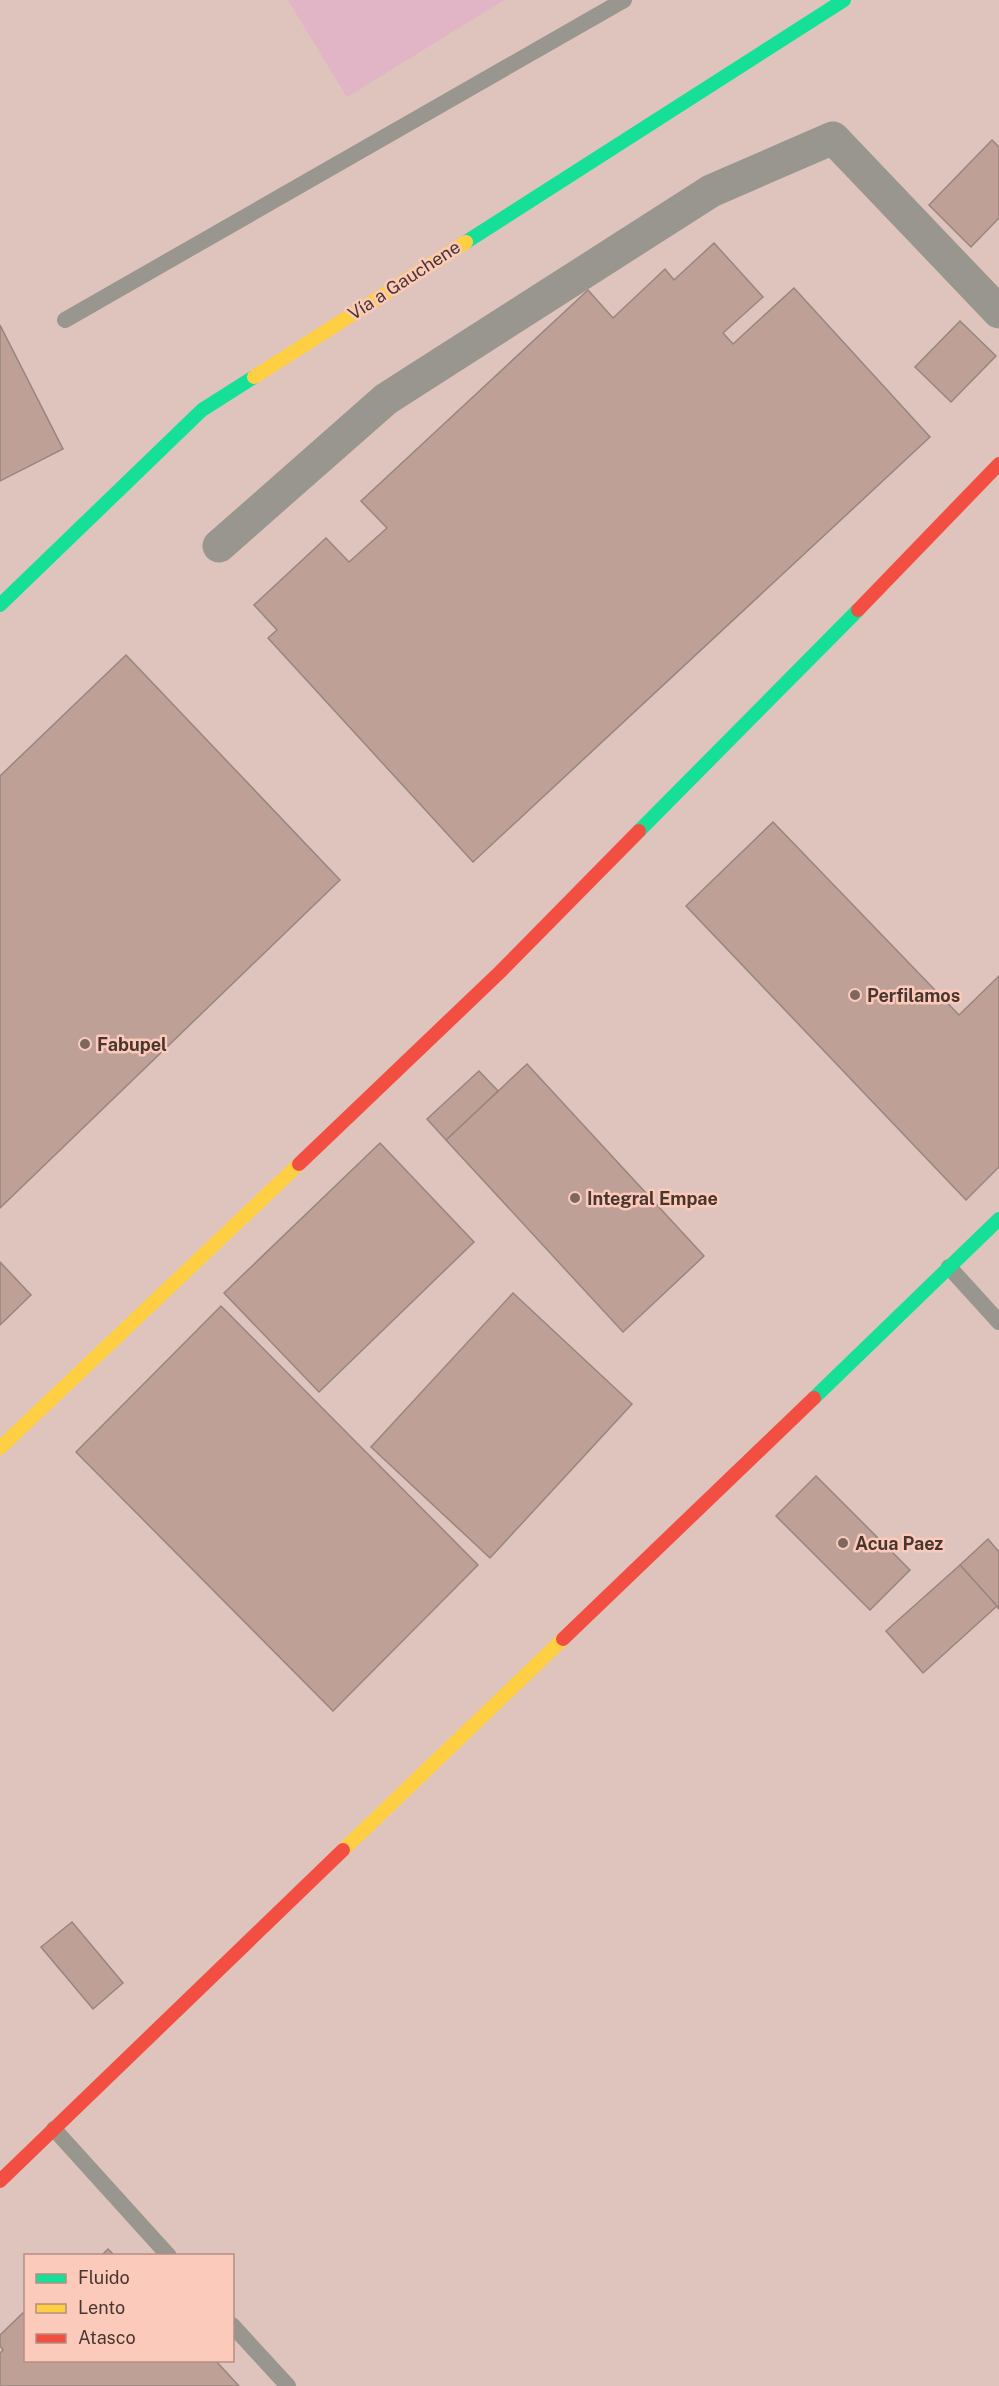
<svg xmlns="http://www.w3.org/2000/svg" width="999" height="2386" font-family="'Public Sans',sans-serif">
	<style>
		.green { fill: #e1b4c6 }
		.building { fill: #bfa097; stroke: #98857f; stroke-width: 1.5 }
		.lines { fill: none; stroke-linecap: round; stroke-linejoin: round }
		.lane { stroke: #98968e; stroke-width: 16 }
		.street { stroke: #98968e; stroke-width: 33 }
		.fast { stroke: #16e098; stroke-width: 14 }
		.slow { stroke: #ffcf43; stroke-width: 14 }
		.jam { stroke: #f24e42; stroke-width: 14 }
		.poi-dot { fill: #7d6860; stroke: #fbcaba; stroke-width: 2 }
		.labels { text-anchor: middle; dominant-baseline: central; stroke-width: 5; stroke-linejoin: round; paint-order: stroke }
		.street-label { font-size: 18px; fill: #49362f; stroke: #fbcaba }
		.poi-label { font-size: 18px; font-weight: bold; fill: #49362f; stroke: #fbcaba; text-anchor: start }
	</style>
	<rect width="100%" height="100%" fill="#dec4bc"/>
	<polygon class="green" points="288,0 504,0 347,97"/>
	<g class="building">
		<polygon points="992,140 999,147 999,218 971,247 929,205"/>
		<polygon points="714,243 763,297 723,333 733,344 794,288 930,437 473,862 268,638 277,630 254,605 326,538 349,562 387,528 361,501 588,290 613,318 665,269 674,280"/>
		<polygon points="960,321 996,356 951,402 915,367"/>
		<polygon points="0,325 63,449 0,481"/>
		<polygon points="126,655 340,880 0,1208 0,776"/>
		<polygon points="773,822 959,1015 999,976 999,1167 966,1200 686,906"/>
		<polygon points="527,1064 704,1256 623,1332 446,1140"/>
		<polygon points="479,1071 498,1091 446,1140 427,1119"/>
		<polygon points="380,1143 474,1242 319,1392 224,1293"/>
		<polygon points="0,1262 31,1295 0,1325"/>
		<polygon points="513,1293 632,1404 490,1558 371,1447"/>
		<polygon points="221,1306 478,1565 333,1711 76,1452"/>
		<polygon points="816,1476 910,1570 870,1610 776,1516"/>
		<polygon points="988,1539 999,1552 999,1609 960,1565"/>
		<polygon points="960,1565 997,1606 923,1673 886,1631"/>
		<polygon points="72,1922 123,1983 93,2009 41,1947"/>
		<polygon points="108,2249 115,2256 101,2256"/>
		<polygon points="26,2310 26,2360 215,2360 239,2386 0,2386 0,2353 3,2350 0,2346 0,2335"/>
	</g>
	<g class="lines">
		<g class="lane">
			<polyline points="65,320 624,0"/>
			<polyline points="949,1267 999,1322"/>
			<polyline points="54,2129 169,2256"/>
			<polyline points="232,2325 288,2386"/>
		</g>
		<polyline class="street" points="219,546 386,399 711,191 833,138 999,312"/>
		<g class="fast">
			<polyline points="466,242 844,0"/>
			<polyline points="0,605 202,410 254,377"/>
			<polyline points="639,831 858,610"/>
			<polyline points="814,1398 999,1219"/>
		</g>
		<g class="slow">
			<polyline points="254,377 466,242"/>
			<polyline points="0,1448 299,1164"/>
			<polyline points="343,1850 563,1639"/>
		</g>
		<g class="jam">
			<polyline points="858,610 999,464"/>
			<polyline points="299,1164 500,972 639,831"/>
			<polyline points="563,1639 814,1398"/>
			<polyline points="0,2181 343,1850"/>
		</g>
	</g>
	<g class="poi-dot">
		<circle cx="855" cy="995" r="6"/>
		<circle cx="85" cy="1044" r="6"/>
		<circle cx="575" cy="1198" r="6"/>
		<circle cx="843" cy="1543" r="6"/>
	</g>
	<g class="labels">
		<g class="street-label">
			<text transform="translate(404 280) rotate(-33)">Vía a Gauchene</text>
		</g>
		<g class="poi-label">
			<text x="867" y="995">Perfilamos</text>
			<text x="97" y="1044">Fabupel</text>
			<text x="587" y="1198">Integral Empae</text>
			<text x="855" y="1543">Acua Paez</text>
		</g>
	</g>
	<rect x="24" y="2254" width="210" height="108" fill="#fbcaba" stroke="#b48f82" stroke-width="1.5"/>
	<rect x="36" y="2274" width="30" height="9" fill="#16e098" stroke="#b48f82" stroke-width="1.5"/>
	<text x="78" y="2284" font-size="18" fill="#49362f">Fluido</text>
	<rect x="36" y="2304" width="30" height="9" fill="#ffcf43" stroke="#b48f82" stroke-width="1.5"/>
	<text x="78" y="2314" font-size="18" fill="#49362f">Lento</text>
	<rect x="36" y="2334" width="30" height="9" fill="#f24e42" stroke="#b48f82" stroke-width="1.5"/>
	<text x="78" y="2344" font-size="18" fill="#49362f">Atasco</text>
</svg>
